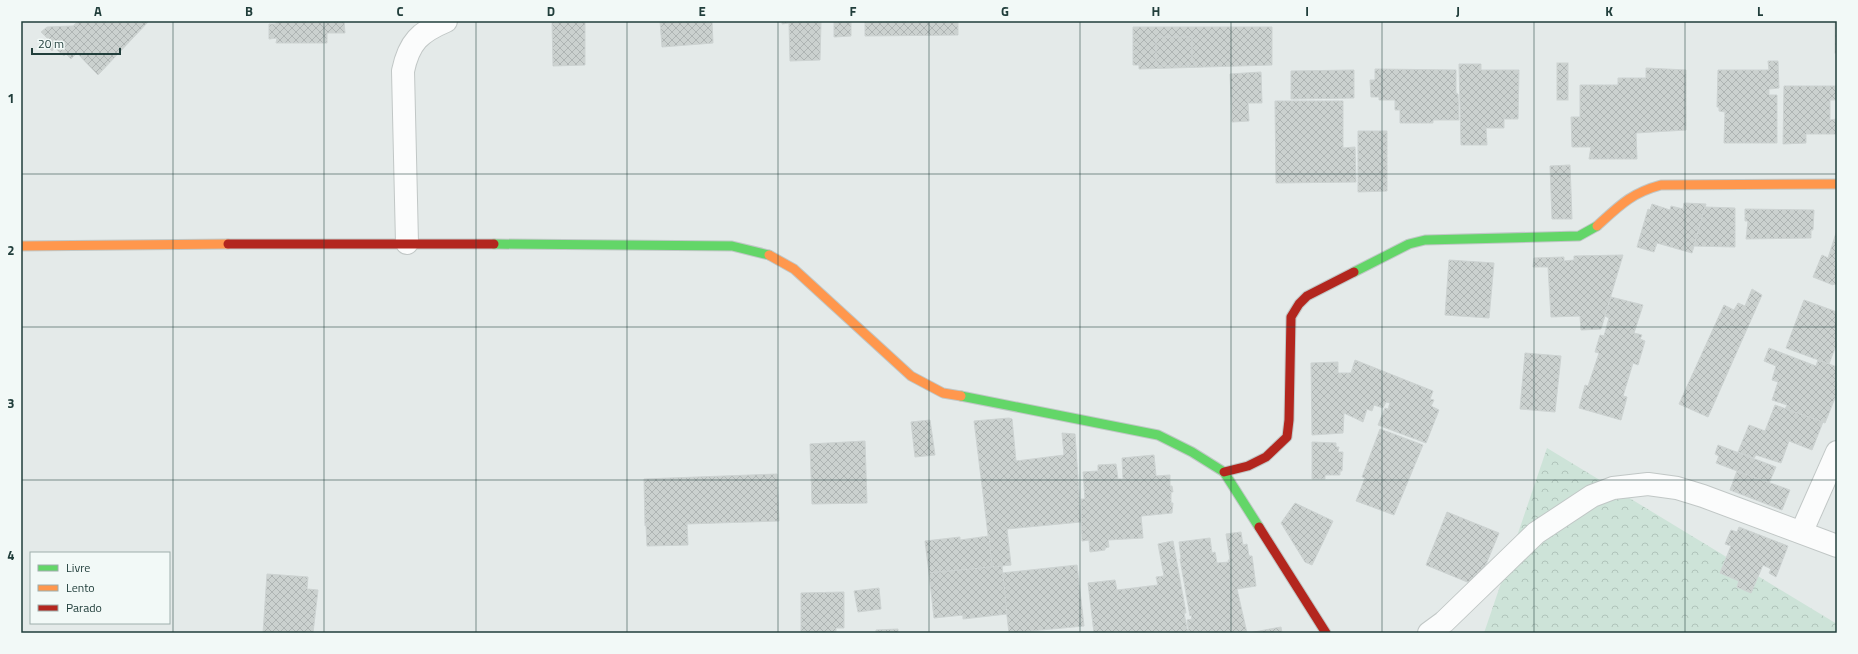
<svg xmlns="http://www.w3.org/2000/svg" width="1858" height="654" font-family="'Titillium Web',sans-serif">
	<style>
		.forest { fill: url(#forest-crowns) }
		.building { fill: url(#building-cross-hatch); stroke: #cdd3d2 }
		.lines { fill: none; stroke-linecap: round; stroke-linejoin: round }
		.street-casing { stroke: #c1c7c6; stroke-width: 24 }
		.fast-casing { stroke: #c0c7c6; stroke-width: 11 }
		.slow-casing { stroke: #c0c7c6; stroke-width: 11 }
		.jam-casing { stroke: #c0c7c6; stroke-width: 11 }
		.street { stroke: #fbfcfc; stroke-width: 22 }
		.fast { stroke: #63d668; stroke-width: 9 }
		.slow { stroke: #ff974d; stroke-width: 9 }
		.jam { stroke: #b3261e; stroke-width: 9 }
		.grid { fill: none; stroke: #213e3b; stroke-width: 1; stroke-opacity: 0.55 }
		.neatline { fill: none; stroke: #213e3b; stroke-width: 1.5 }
		.grid-label { font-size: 13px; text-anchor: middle; font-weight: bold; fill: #213e3b }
	</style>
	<defs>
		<pattern id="forest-crowns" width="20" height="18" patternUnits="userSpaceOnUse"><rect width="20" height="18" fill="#cde3d8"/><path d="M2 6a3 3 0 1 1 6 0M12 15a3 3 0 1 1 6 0" fill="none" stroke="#b0c4ba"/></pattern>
		<pattern id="building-cross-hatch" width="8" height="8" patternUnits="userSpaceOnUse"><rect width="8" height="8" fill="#cbd1cf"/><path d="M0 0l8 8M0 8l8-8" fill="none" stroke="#aeb4b3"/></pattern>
	</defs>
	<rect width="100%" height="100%" fill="#e4eae9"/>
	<polygon class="forest" points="1547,448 1837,624 1837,633 1484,633"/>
	<g class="building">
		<polygon points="78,21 149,21 98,75 77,53 71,59 66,54 64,56 55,48 52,51 46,45 50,41 41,32 47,27 73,26"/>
		<polygon points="276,21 344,21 345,33 327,33 327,43 276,43 277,38 269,39 269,24 276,24"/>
		<polygon points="552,21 585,21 585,65 553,66"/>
		<polygon points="660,21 712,21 713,43 662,47"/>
		<polygon points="782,21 821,21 820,60 790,61 789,23 782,24"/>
		<polygon points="834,21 851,21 851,36 834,37"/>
		<polygon points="865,21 958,21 958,35 865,36"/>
		<rect x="1835" y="21" width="2" height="32"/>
		<polygon points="1133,27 1272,27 1272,65 1139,69 1139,65 1133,65"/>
		<polygon points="1156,37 1192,37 1192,62 1195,62 1195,66 1156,66"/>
		<polygon points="1768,61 1778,61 1779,88 1769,89 1769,95 1777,95 1777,143 1724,143 1725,112 1719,111 1719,107 1717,107 1718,70 1769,70"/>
		<rect x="1557" y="63" width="11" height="37"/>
		<polygon points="1459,64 1481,64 1481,70 1519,70 1518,119 1504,119 1504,128 1486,128 1487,145 1461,145"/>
		<polygon points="1646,68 1686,70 1686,130 1636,133 1637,159 1589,159 1591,147 1572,147 1571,117 1580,117 1580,85 1618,85 1618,78 1646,78"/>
		<polygon points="1375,69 1456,70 1456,93 1458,94 1459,120 1433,120 1433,123 1400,123 1400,110 1395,110 1395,100 1379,100 1379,97 1371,97 1370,80 1375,80"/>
		<polygon points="1354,70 1354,98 1291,99 1291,71"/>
		<polygon points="1261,72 1262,103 1248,103 1249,121 1232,122 1230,74"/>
		<polygon points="1784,86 1837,86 1837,100 1830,100 1830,120 1837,119 1837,134 1806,134 1806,143 1783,144"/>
		<polygon points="1275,101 1343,101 1343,148 1355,147 1356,182 1276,183"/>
		<polygon points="1358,131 1387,131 1387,191 1358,192"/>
		<polygon points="1570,165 1572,219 1552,219 1550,166"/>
		<polygon points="1684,203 1706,204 1692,253 1657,243 1654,252 1637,247 1648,209 1650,210 1652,204 1670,210 1671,206 1683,209"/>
		<polygon points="1705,207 1735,208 1735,247 1694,246"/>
		<polygon points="1745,209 1814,210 1813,230 1811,230 1811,238 1746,239 1748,221 1745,221"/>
		<polygon points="1837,230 1837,285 1834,284 1833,285 1813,277 1822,255 1828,258"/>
		<polygon points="1623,255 1601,329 1581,330 1580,316 1551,317 1548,267 1533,267 1534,258 1564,257 1564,261 1574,260 1574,256"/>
		<polygon points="1449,260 1494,263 1489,318 1445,315"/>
		<polygon points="1752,289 1762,295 1708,417 1679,404 1724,305 1734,310 1738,303 1745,306"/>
		<polygon points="1611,297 1643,305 1634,333 1642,335 1640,339 1645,341 1638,365 1633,363 1623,396 1627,397 1621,420 1579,408 1585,385 1588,386 1599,353 1595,352 1600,335 1604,336 1609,318 1605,316"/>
		<polygon points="1804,300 1837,312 1837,347 1836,349 1835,348 1829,364 1786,348"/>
		<polygon points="1769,348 1816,366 1818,360 1837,367 1837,393 1825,423 1785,409 1787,405 1772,400 1778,382 1772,380 1776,366 1764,361"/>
		<polygon points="1525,353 1561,356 1555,412 1520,409"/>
		<polygon points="1355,360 1433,391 1430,399 1434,400 1431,406 1439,410 1426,443 1378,425 1385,408 1388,409 1390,403 1386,402 1383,408 1374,405 1372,411 1367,409 1363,422 1344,413 1343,433 1312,435 1311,363 1338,362 1338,373 1351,373"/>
		<polygon points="1775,405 1823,422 1812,450 1789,441 1781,463 1756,455 1754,458 1738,452 1749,425 1765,431"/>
		<polygon points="1009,418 1012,419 1016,461 1064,455 1062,433 1075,434 1081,522 1007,529 1011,565 992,567 974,421"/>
		<polygon points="930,420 935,455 915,457 911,422"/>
		<polygon points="1380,429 1423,445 1394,515 1356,501 1365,478 1362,477"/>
		<polygon points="865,441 867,503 812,504 810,444"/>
		<polygon points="1312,442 1336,443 1336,447 1339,447 1338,452 1343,452 1342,471 1340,471 1340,475 1325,475 1325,479 1312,479"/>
		<polygon points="1718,445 1776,467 1769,483 1716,463 1719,456 1715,454"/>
		<polygon points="1154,455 1156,476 1170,475 1170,486 1172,486 1173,492 1171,492 1171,503 1173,503 1172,513 1141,516 1143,538 1108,540 1109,547 1105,548 1105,550 1090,552 1089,540 1082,541 1081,499 1085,499 1083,472 1098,471 1098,465 1116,464 1118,479 1123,479 1122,458"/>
		<polygon points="1737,471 1790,490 1782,510 1730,490"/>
		<polygon points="777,474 779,521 687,524 688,545 647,546 646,525 645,526 644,479"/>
		<polygon points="1295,503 1333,521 1312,565 1305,562 1281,523"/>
		<polygon points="1447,512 1499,533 1477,586 1426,565"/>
		<polygon points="1739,527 1788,546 1776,577 1769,573 1771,569 1763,565 1751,593 1737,587 1739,581 1720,573 1731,546 1725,544 1731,530 1737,532"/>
		<polygon points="1241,532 1243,545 1247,544 1249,556 1252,556 1256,586 1237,589 1247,633 1189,633 1187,620 1192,619 1191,615 1190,616 1180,559 1181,559 1179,542 1210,538 1212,553 1215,552 1217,563 1229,562 1228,560 1230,560 1226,534"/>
		<polygon points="989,536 992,567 929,573 925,541 960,537 960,540"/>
		<polygon points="1173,541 1186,613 1184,613 1188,633 1094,633 1088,583 1115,580 1117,590 1158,585 1156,577 1164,576 1158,544"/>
		<polygon points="1077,565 1084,626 1009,633 1002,573"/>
		<polygon points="1002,566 1007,614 963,619 963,615 934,618 929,573"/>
		<polygon points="267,574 308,577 307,589 318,590 313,633 263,633"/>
		<polygon points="879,588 881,609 858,612 854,591"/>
		<polygon points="844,592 844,628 836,628 836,633 801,633 801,593"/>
		<polygon points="1281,627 1282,633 1249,633 1270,629"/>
		<polygon points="898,629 898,633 876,633 876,630"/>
	</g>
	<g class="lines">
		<g class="street-casing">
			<g id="street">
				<path d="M 407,243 L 403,71 C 409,42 420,32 446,21"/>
				<polyline points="1802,531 1837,452"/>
				<polyline points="1429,633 1444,622 1536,533 1592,496 1613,488 1648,484 1677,488 1703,496 1837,546"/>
			</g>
		</g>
		<g class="fast-casing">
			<g id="fast">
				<polyline points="494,244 732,246 769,255"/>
				<polyline points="1354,272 1409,244 1425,240 1579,236 1597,226"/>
				<polyline points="961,396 1158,435 1192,452 1224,472 1259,527"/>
			</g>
		</g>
		<g class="slow-casing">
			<g id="slow">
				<path d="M 1597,226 C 1619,206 1631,193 1661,185 L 1837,184"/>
				<polyline points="21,246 228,244"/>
				<polyline points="769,255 794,269 911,376 943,393 961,396"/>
			</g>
		</g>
		<g class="jam-casing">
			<g id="jam">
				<polyline points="228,244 494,244"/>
				<polyline points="1224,472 1248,466 1266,457 1287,437 1289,420 1291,317 1299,304 1307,296 1354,272"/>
				<polyline points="1259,527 1326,633"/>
			</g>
		</g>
		<use href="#street" class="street"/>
		<use href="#fast" class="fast"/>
		<use href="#slow" class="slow"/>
		<use href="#jam" class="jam"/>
	</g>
	<path class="grid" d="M 173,21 L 173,633M 324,21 L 324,633M 476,21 L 476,633M 627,21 L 627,633M 778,21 L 778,633M 929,21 L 929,633M 1080,21 L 1080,633M 1231,21 L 1231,633M 1382,21 L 1382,633M 1534,21 L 1534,633M 1685,21 L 1685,633M 21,174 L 1837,174M 21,327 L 1837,327M 21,480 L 1837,480"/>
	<rect width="1858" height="654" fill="none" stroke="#f2f9f7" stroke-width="44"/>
	<rect x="30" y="552" width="140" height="72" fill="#f2f9f7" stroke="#9eaeac"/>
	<rect x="38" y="565" width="20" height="6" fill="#63d668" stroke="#9eaeac"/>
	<text x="66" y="572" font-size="12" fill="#213e3b">Livre</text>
	<rect x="38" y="585" width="20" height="6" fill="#ff974d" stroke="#9eaeac"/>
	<text x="66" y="592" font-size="12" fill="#213e3b">Lento</text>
	<rect x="38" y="605" width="20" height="6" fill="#b3261e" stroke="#9eaeac"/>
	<text x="66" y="612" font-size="12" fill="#213e3b">Parado</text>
	<path d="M32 48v6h88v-6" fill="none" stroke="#213e3b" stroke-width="2"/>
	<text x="38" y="48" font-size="12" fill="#213e3b" stroke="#f2f9f7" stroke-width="3" paint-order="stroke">20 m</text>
	<rect x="22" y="22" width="1814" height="610" class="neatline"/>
	<g class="grid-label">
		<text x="98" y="16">A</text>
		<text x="249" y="16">B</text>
		<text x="400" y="16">C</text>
		<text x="551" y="16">D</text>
		<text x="702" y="16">E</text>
		<text x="853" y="16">F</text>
		<text x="1005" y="16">G</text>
		<text x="1156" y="16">H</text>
		<text x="1307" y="16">I</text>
		<text x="1458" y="16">J</text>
		<text x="1609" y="16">K</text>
		<text x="1760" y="16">L</text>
		<text x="11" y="103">1</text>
		<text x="11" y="255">2</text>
		<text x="11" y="408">3</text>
		<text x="11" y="560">4</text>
	</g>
</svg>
